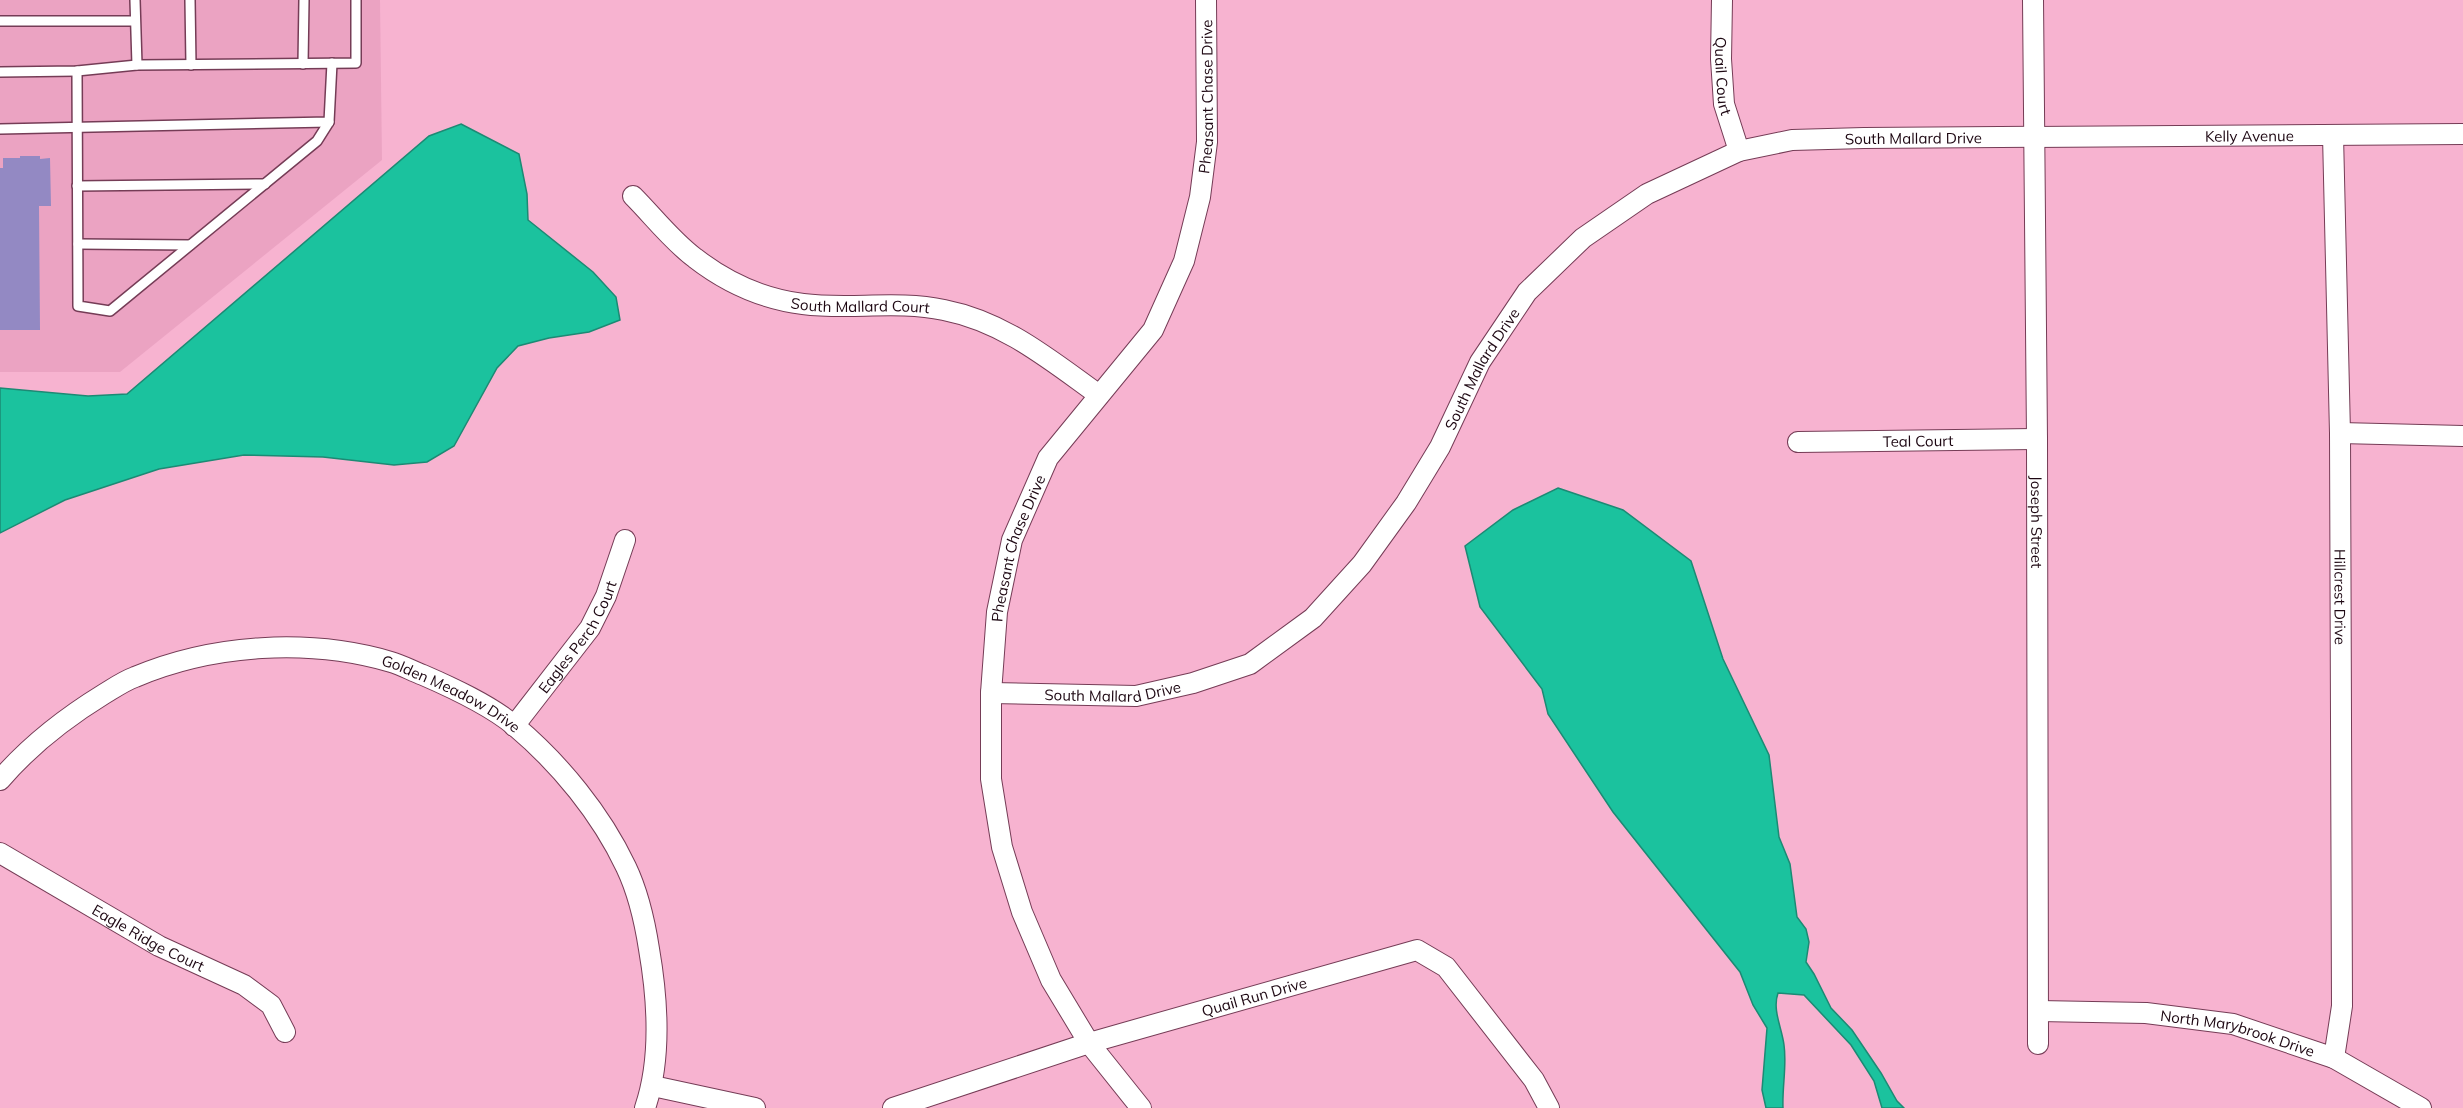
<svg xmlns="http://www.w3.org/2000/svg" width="2463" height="1108" font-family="Mulish,sans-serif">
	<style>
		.built { fill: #eba3c2 }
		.water { fill: #1bc29e; stroke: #1c8a74; stroke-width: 1.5 }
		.building { fill: #9389c3 }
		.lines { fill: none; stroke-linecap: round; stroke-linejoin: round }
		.lane-casing { stroke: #753c56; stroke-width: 12 }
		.street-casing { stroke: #753c56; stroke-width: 22 }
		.lane { stroke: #fff; stroke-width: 9 }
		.street { stroke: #fff; stroke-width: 20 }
		.labels { text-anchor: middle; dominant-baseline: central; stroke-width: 5; stroke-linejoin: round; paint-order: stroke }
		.street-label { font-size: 15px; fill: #1d0712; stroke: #ffe2ed }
	</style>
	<rect width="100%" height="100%" fill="#f7b3d0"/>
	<polygon class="built" points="0,0 380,0 382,160 120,372 0,372"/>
	<g class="water">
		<polygon points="461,124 519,154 527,194 528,220 593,272 616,297 620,320 589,332 549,338 518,346 497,368 454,446 427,462 394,465 323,457 244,455 159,469 65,500 0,533 0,388 88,396 127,394 429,136"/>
		<path d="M 1558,488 L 1623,510 L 1691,561 L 1723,659 L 1769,755 L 1779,837 L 1790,864 L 1797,917 L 1806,929 L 1809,942 L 1806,962 L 1814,974 L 1831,1008 L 1852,1030 L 1881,1073 L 1897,1101 L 1904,1108 L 1882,1108 L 1874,1081 L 1851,1045 L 1804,995 L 1778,993 C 1772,1010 1782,1028 1784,1045 C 1787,1065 1782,1087 1783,1108 L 1766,1108 L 1762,1090 L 1767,1028 L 1753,1005 L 1740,972 L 1613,812 L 1548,714 L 1542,689 L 1480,607 L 1465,546 L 1513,510 Z"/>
	</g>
	<polygon class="building" points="20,156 40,156 40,159 50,158 51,206 39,206 40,330 0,330 0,168 3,168 3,158 20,158"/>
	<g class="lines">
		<g class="lane-casing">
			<g id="lane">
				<polyline points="135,0 137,65"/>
				<polyline points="190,0 191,65"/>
				<polyline points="0,21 135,21"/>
				<polyline points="303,64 304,0"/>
				<polyline points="77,71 78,306 110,311 317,141 329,122"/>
				<polyline points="0,72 77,71 137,65 356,63 356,0"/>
				<polyline points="0,129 329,122 332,63"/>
				<polyline points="77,186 265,184"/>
				<polyline points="78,244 190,245"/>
			</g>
		</g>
		<g class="street-casing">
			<g id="street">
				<path id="s1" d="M 1722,0 L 1721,59 L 1724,104 L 1739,151"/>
				<path id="s2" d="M 2033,0 L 2037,439 L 2038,1044"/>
				<path id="s3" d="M 2333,135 L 2340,433 L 2342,1006 L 2334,1058"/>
				<path id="s4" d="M 633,196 C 653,216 672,241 695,258 C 726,282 763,299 803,304 C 849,310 897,300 944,310 C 1005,322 1050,360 1099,395"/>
				<polyline points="2340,433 2463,436"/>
				<path id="s5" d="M 1798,442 L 2037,439"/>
				<path id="s6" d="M 991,693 L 1136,696 L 1193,683 L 1250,664 L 1313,618 L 1362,564 L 1406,503 L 1440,447 L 1480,362 L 1527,292 L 1583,238 L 1647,194 L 1739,151 L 1792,140 L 1864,138 L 2463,134"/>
				<path id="s7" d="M 514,726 L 590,628 L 606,596 L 625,540"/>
				<path id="s8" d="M 0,780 C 30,745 65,718 104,694 C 114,688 124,681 135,677 C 213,644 309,638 391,662 C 402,665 412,671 423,675 C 453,688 490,705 515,726 C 560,764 601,814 626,867 C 638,892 645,923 649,949 C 658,1001 662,1058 645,1108"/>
				<path id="s9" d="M 0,853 L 159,946 L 244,985 L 271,1005 L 285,1032"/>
				<path id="s10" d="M 2039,1011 L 2146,1013 L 2233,1024 L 2334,1058 L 2421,1108"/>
				<polyline points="653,1086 755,1108"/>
				<path id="s11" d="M 893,1108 L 1089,1043 L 1417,950 L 1446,967 L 1534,1080 L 1549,1108"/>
				<path id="s12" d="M 1141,1108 L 1089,1043 L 1051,980 L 1022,912 L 1002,847 L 991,779 L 991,693 L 997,612 L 1012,540 L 1048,458 L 1153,330 L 1184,261 L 1200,197 L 1207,142 L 1206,0"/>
			</g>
		</g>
		<use href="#lane" class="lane"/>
		<use href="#street" class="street"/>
	</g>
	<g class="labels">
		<g class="street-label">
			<text stroke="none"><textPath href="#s1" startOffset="76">Quail Court</textPath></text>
			<text stroke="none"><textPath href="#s12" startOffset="1106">Pheasant Chase Drive</textPath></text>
			<text stroke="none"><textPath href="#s6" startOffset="1502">Kelly Avenue</textPath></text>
			<text stroke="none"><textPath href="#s6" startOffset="1166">South Mallard Drive</textPath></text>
			<text stroke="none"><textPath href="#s4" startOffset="264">South Mallard Court</textPath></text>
			<text stroke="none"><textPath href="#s6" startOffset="644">South Mallard Drive</textPath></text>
			<text stroke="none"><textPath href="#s5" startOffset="120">Teal Court</textPath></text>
			<text stroke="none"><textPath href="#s2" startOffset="522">Joseph Street</textPath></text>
			<text stroke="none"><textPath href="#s12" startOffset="602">Pheasant Chase Drive</textPath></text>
			<text stroke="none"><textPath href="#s3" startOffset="462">Hillcrest Drive</textPath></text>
			<text stroke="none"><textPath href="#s7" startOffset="110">Eagles Perch Court</textPath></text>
			<text stroke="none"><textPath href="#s6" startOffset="122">South Mallard Drive</textPath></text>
			<text stroke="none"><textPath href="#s8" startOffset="500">Golden Meadow Drive</textPath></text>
			<text stroke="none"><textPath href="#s9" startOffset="171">Eagle Ridge Court</textPath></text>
			<text stroke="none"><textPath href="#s11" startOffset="378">Quail Run Drive</textPath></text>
			<text stroke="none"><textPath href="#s10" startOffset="201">North Marybrook Drive</textPath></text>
		</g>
	</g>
</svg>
